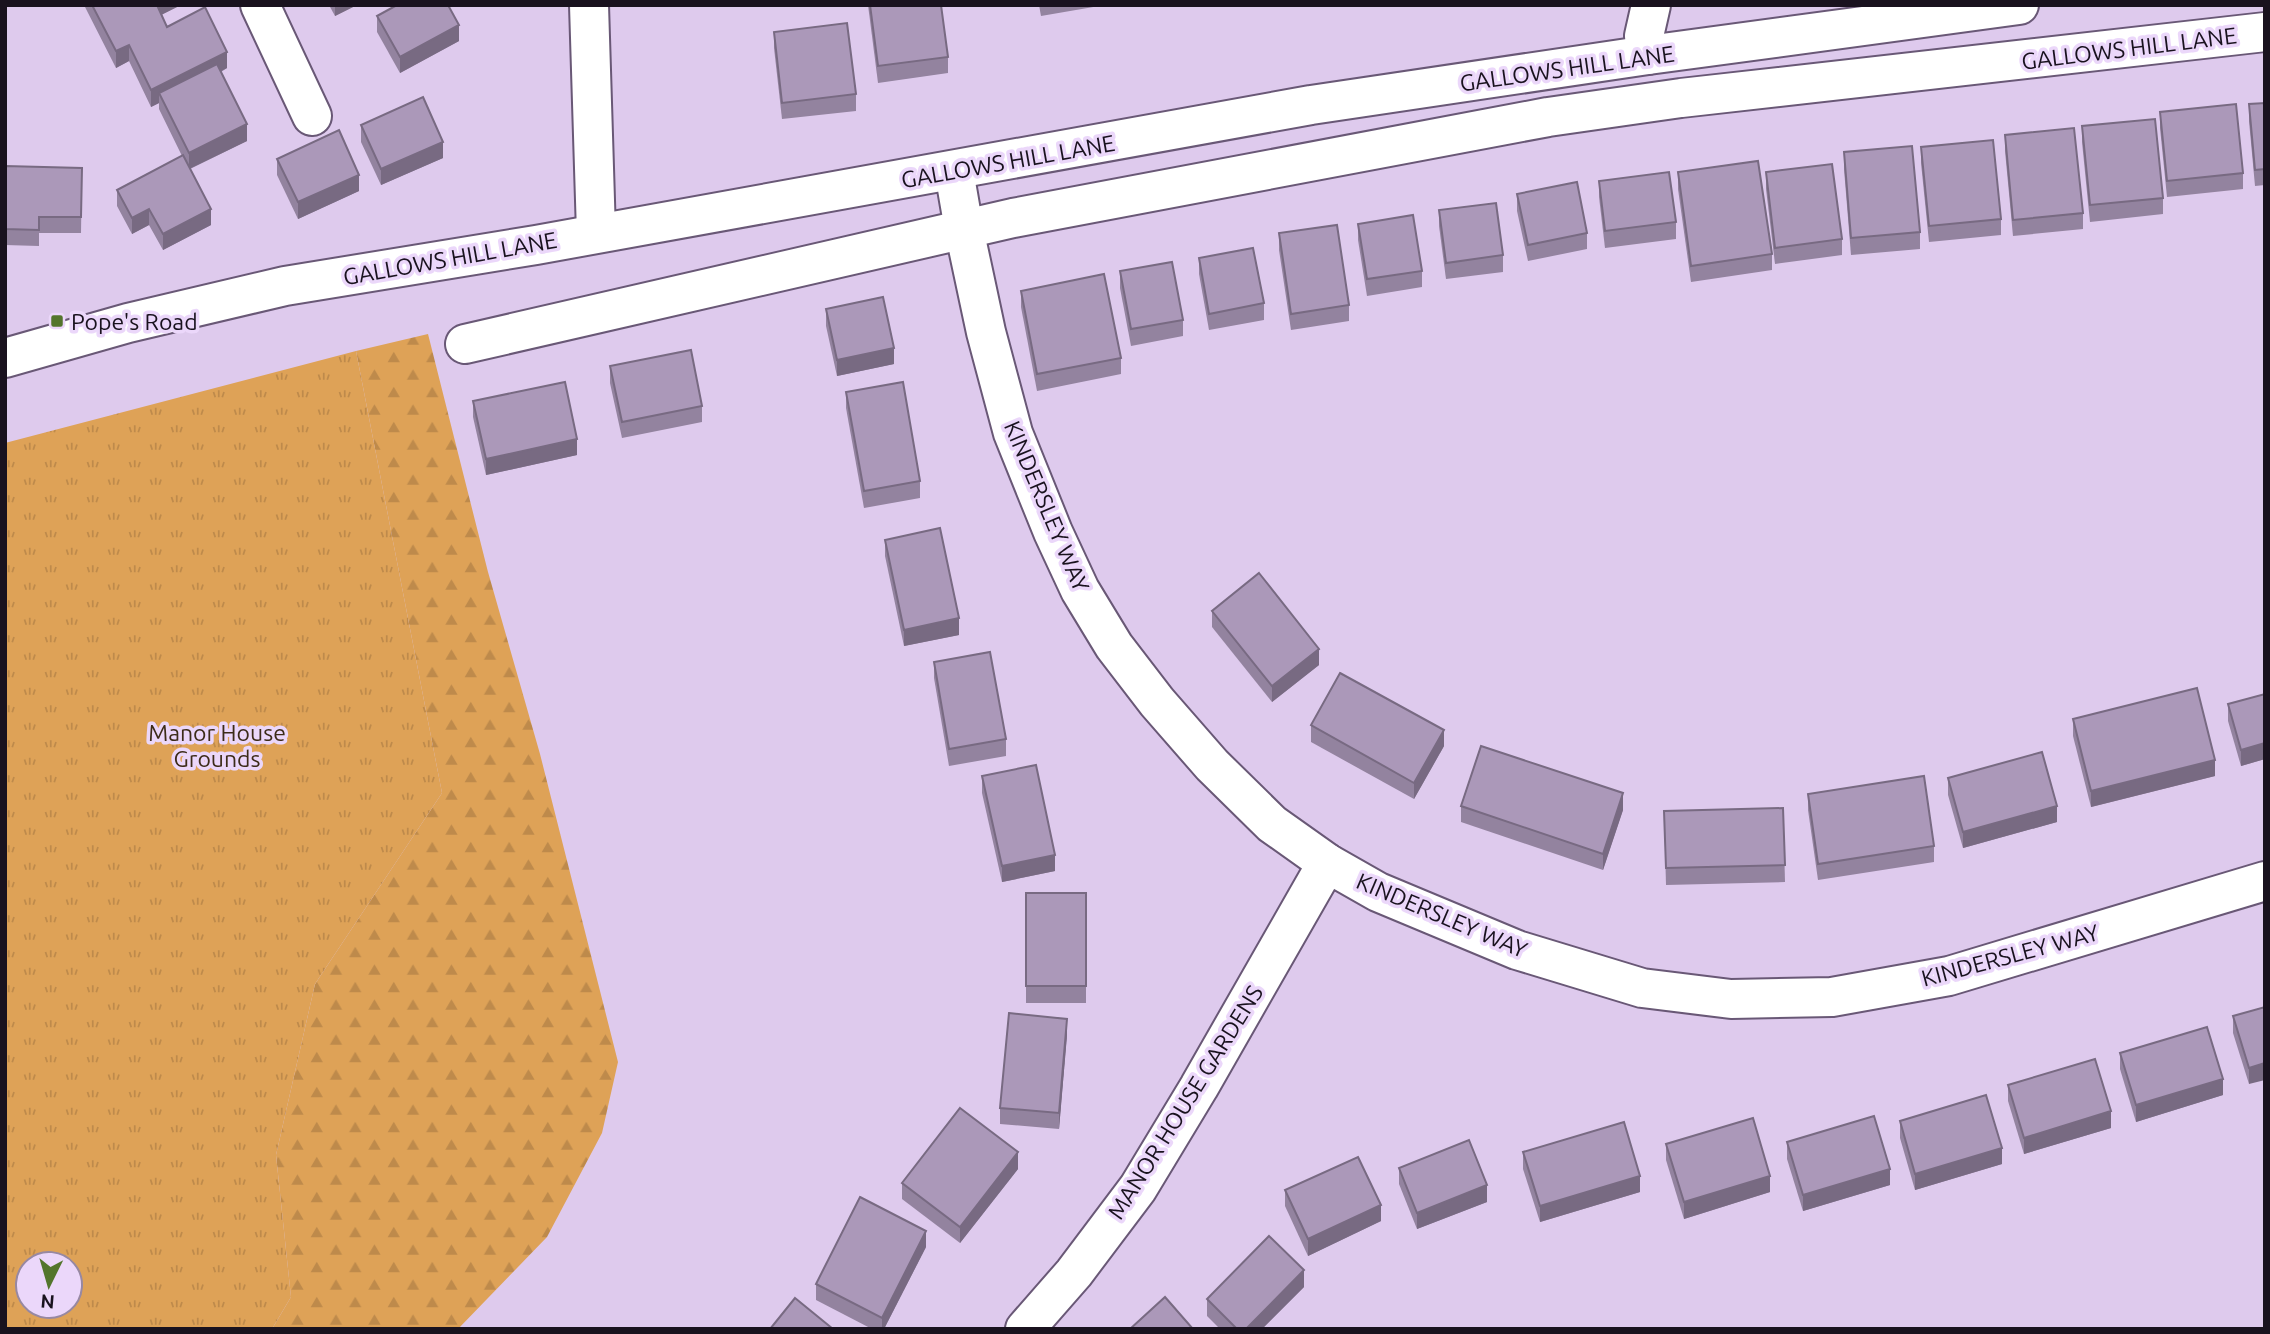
<svg xmlns="http://www.w3.org/2000/svg" width="2270" height="1334" font-family="Ubuntu,sans-serif">
	<style>
		.forest { fill: url(#forest-firs) }
		.park { fill: url(#park-tufts); fill-rule: evenodd }
		.lines { fill: none; stroke-linecap: round; stroke-linejoin: round }
		.street-casing { stroke: #695876; stroke-width: 42 }
		.secondary-casing { stroke: #695876; stroke-width: 42 }
		.street { stroke: #fff; stroke-width: 38 }
		.secondary { stroke: #fff; stroke-width: 38 }
		.wall { fill: #93839f }
		.shaded-wall { fill: #786a82 }
		.building { fill: #ab98b9; stroke: #786a82; stroke-width: 2 }
		.poi-dot { fill: #53752c; stroke: #ebd7fa; stroke-width: 2.5 }
		.labels { text-anchor: middle; dominant-baseline: central; stroke-width: 7; stroke-linejoin: round; paint-order: stroke }
		.street-label { font-size: 23px; fill: #19121e; stroke: #ebd7fa }
		.poi-label { font-size: 23px; fill: #19121e; stroke: #ebd7fa; text-anchor: start }
		.park-label { font-size: 23px; fill: #3c2b18; stroke: #ebd7fa }
	</style>
	<defs>
		<pattern id="forest-firs" width="22" height="20" patternUnits="userSpaceOnUse" patternTransform="scale(1.75)"><rect width="22" height="20" fill="#dea257"/><path d="M5 1l3.5 6h-7zM16 11l3.5 6h-7z" fill="#be8a4b"/></pattern>
		<pattern id="park-tufts" width="24" height="20" patternUnits="userSpaceOnUse" patternTransform="scale(1.75)"><rect width="24" height="20" fill="#dea257"/><path d="M3 7l-1-3M5 7V3M7 7l1-3M15 17l-1-3M17 17v-4M19 17l1-3" fill="none" stroke="#be8a4b"/></pattern>
	</defs>
	<rect width="100%" height="100%" fill="#decaed"/>
	<polygon class="forest" points="428,334 488,572 540,754 618,1062 602,1133 547,1237 458,1329 272,1329 291,1297 276,1155 315,984 442,793 356,351"/>
	<path class="park" d="M 356,351 L 442,793 L 315,984 L 276,1155 L 291,1297 L 272,1329 L 5,1329 L 5,443 ZM 28,1264 L 70,1264 L 70,1306 L 28,1306 Z"/>
	<g class="lines">
		<g class="street-casing">
			<g id="street">
				<polyline points="260,5 312,116"/>
				<polyline points="1648,55 1644,36 1651,5"/>
				<polyline points="954,171 964,229 986,332 1013,433 1053,532 1080,590 1114,646 1157,702 1212,765 1272,824 1327,863 1378,892 1517,950 1642,988 1731,999 1832,997 1949,976 2265,881"/>
				<polyline points="465,344 1013,218 1548,117 1681,98 2265,32"/>
				<polyline points="1025,1329 1074,1273 1138,1188 1199,1087 1327,863"/>
			</g>
		</g>
		<g class="secondary-casing">
			<g id="secondary">
				<polyline points="589,5 596,233"/>
				<polyline points="5,358 128,323 285,286 536,245 1311,105 1648,55 2019,5"/>
			</g>
		</g>
		<use href="#street" class="street"/>
		<use href="#secondary" class="secondary"/>
	</g>
	<g class="wall">
		<polygon points="84,5 181,5 161,15 167,27 227,68 221,72 247,141 190,169 211,225 163,250 149,225 132,234 117,206 117,190 182,156 159,109 159,103 151,107 129,61 116,68"/>
		<polygon points="329,5 357,5 335,16"/>
		<polygon points="868,5 941,5 948,57 948,73 878,83"/>
		<polygon points="1039,5 1105,5 1041,16"/>
		<polygon points="377,16 459,41 400,73 377,32"/>
		<polygon points="774,32 856,94 856,111 782,119 774,48"/>
		<polygon points="2265,103 2265,185 2255,186 2249,121 2249,104"/>
		<polygon points="2160,112 2243,173 2243,189 2167,197 2160,128"/>
		<polygon points="361,125 443,158 381,185 361,142"/>
		<polygon points="2082,126 2163,198 2163,214 2090,222 2082,142"/>
		<polygon points="2005,135 2083,213 2083,229 2013,236 2005,151"/>
		<polygon points="1921,147 2001,219 2001,235 1929,242 1921,163"/>
		<polygon points="1844,152 1920,232 1920,249 1851,255 1844,169"/>
		<polygon points="277,159 359,191 298,219 277,175"/>
		<polygon points="5,166 82,168 81,233 39,233 39,246 5,245"/>
		<polygon points="1678,172 1772,254 1772,270 1691,282 1678,189"/>
		<polygon points="1766,172 1842,239 1842,255 1775,264 1766,189"/>
		<polygon points="1599,181 1676,222 1676,239 1605,248 1599,197"/>
		<polygon points="1517,194 1587,233 1587,249 1528,261 1517,211"/>
		<polygon points="1439,210 1503,255 1503,272 1446,279 1439,226"/>
		<polygon points="1358,224 1422,271 1422,287 1367,296 1358,240"/>
		<polygon points="1279,233 1349,305 1349,321 1291,330 1279,250"/>
		<polygon points="1199,258 1264,303 1264,320 1209,330 1199,274"/>
		<polygon points="1120,271 1183,320 1183,336 1131,346 1120,288"/>
		<polygon points="1021,291 1121,358 1121,374 1037,391 1021,307"/>
		<polygon points="826,309 894,364 837,376 826,326"/>
		<polygon points="610,366 702,406 702,422 622,438 610,383"/>
		<polygon points="846,392 920,481 920,498 864,508 846,408"/>
		<polygon points="473,401 577,455 486,475 473,417"/>
		<polygon points="885,540 959,635 904,646 885,556"/>
		<polygon points="1212,611 1319,665 1272,702 1212,627"/>
		<polygon points="934,662 1006,739 1006,756 949,766 934,678"/>
		<polygon points="2265,694 2265,759 2241,766 2228,721 2228,704"/>
		<polygon points="2073,719 2215,776 2091,807 2073,736"/>
		<polygon points="1311,725 1444,746 1414,799 1311,742"/>
		<polygon points="982,776 1055,871 1002,882 982,793"/>
		<polygon points="1948,778 2057,822 1963,848 1948,795"/>
		<polygon points="1808,794 1934,846 1934,862 1818,880 1808,810"/>
		<polygon points="1461,806 1623,810 1603,870 1461,822"/>
		<polygon points="1783,808 1785,882 1666,885 1664,811"/>
		<rect x="1026" y="893" width="60" height="110"/>
		<polygon points="2265,1007 2249,1084 2233,1033 2233,1016"/>
		<polygon points="1067,1035 1059,1129 1000,1124 1000,1108"/>
		<polygon points="2120,1053 2223,1095 2136,1122 2120,1069"/>
		<polygon points="2008,1085 2111,1128 2024,1154 2008,1101"/>
		<polygon points="1900,1121 2002,1164 1915,1190 1900,1138"/>
		<polygon points="1787,1142 1890,1185 1803,1211 1787,1159"/>
		<polygon points="1666,1144 1770,1192 1684,1219 1666,1160"/>
		<polygon points="1523,1152 1640,1192 1540,1222 1523,1169"/>
		<polygon points="1399,1168 1487,1202 1417,1229 1399,1184"/>
		<polygon points="1018,1169 960,1243 902,1199 902,1183"/>
		<polygon points="1285,1190 1381,1221 1308,1256 1285,1206"/>
		<polygon points="926,1247 884,1329 872,1329 816,1300 816,1284"/>
		<polygon points="1304,1287 1262,1329 1220,1329 1207,1316 1207,1299"/>
	</g>
	<g class="shaded-wall">
		<polygon points="155,5 181,5 155,18"/>
		<polygon points="335,5 357,5 335,16"/>
		<polygon points="459,25 459,41 400,73 400,57"/>
		<polygon points="129,45 129,61 116,68 116,51"/>
		<polygon points="227,52 227,68 163,101 159,93 159,103 151,107 151,90"/>
		<polygon points="247,124 247,141 189,169 189,153"/>
		<polygon points="443,142 443,158 381,185 381,169"/>
		<polygon points="359,175 359,191 298,219 298,202"/>
		<polygon points="149,209 149,225 132,234 132,218"/>
		<polygon points="211,209 211,225 163,250 163,234"/>
		<polygon points="894,348 894,364 837,376 837,360"/>
		<polygon points="577,439 577,455 486,475 486,459"/>
		<polygon points="959,618 959,635 904,646 904,630"/>
		<polygon points="1319,649 1319,665 1272,702 1272,686"/>
		<polygon points="1444,730 1444,746 1414,799 1414,783"/>
		<polygon points="2265,743 2265,759 2241,766 2241,750"/>
		<polygon points="2215,760 2215,776 2091,807 2091,791"/>
		<polygon points="1623,793 1623,810 1603,870 1603,854"/>
		<polygon points="2057,806 2057,822 1963,848 1963,832"/>
		<polygon points="1055,855 1055,871 1002,882 1002,866"/>
		<polygon points="1067,1019 1067,1035 1059,1129 1059,1113"/>
		<polygon points="2265,1063 2265,1080 2249,1084 2249,1068"/>
		<polygon points="2223,1079 2223,1095 2136,1122 2136,1105"/>
		<polygon points="2111,1111 2111,1128 2024,1154 2024,1138"/>
		<polygon points="2002,1148 2002,1164 1915,1190 1915,1174"/>
		<polygon points="1018,1152 1018,1169 960,1243 960,1227"/>
		<polygon points="1890,1169 1890,1185 1803,1211 1803,1195"/>
		<polygon points="1640,1176 1640,1192 1540,1222 1540,1206"/>
		<polygon points="1770,1176 1770,1192 1684,1219 1684,1202"/>
		<polygon points="1487,1185 1487,1202 1417,1229 1417,1213"/>
		<polygon points="1381,1205 1381,1221 1308,1256 1308,1239"/>
		<polygon points="926,1231 926,1247 884,1329 882,1329 882,1318"/>
		<polygon points="1304,1270 1304,1287 1262,1329 1246,1329"/>
	</g>
	<g class="building">
		<polygon points="92,5 157,5 167,27 205,7 227,52 151,90 129,45 116,51"/>
		<polygon points="397,5 448,5 459,25 400,57 377,16"/>
		<polygon points="870,5 941,5 948,57 878,66"/>
		<polygon points="847,23 856,94 782,103 774,32"/>
		<polygon points="217,64 247,124 189,153 159,93"/>
		<polygon points="423,97 443,142 381,169 361,125"/>
		<polygon points="2265,103 2265,169 2255,170 2249,104"/>
		<polygon points="2236,104 2243,173 2167,181 2160,112"/>
		<polygon points="2155,119 2163,198 2090,205 2082,126"/>
		<polygon points="2074,128 2083,213 2013,220 2005,135"/>
		<polygon points="339,130 359,175 298,202 277,159"/>
		<polygon points="1993,140 2001,219 1929,226 1921,147"/>
		<polygon points="1912,146 1920,232 1851,238 1844,152"/>
		<polygon points="183,155 211,209 163,234 149,209 132,218 117,190"/>
		<polygon points="1758,161 1772,254 1691,266 1678,172"/>
		<polygon points="1832,164 1842,239 1775,248 1766,172"/>
		<polygon points="5,166 82,168 81,217 39,217 39,230 5,229"/>
		<polygon points="1669,172 1676,222 1605,231 1599,181"/>
		<polygon points="1577,182 1587,233 1528,245 1517,194"/>
		<polygon points="1496,203 1503,255 1446,263 1439,210"/>
		<polygon points="1413,215 1422,271 1367,279 1358,224"/>
		<polygon points="1337,225 1349,305 1291,314 1279,233"/>
		<polygon points="1253,248 1264,303 1209,314 1199,258"/>
		<polygon points="1172,262 1183,320 1131,329 1120,271"/>
		<polygon points="1104,274 1121,358 1037,374 1021,291"/>
		<polygon points="883,297 894,348 837,360 826,309"/>
		<polygon points="691,350 702,406 622,422 610,366"/>
		<polygon points="565,382 577,439 486,459 473,401"/>
		<polygon points="903,382 920,481 864,491 846,392"/>
		<polygon points="940,528 959,618 904,630 885,540"/>
		<polygon points="1259,573 1319,649 1272,686 1212,611"/>
		<polygon points="990,652 1006,739 949,749 934,662"/>
		<polygon points="1340,673 1444,730 1414,783 1311,725"/>
		<polygon points="2197,688 2215,760 2091,791 2073,719"/>
		<polygon points="2265,694 2265,743 2241,750 2228,704"/>
		<polygon points="1481,746 1623,793 1603,854 1461,806"/>
		<polygon points="2042,752 2057,806 1963,832 1948,778"/>
		<polygon points="1036,765 1055,855 1002,866 982,776"/>
		<polygon points="1924,776 1934,846 1818,864 1808,794"/>
		<polygon points="1783,808 1785,865 1666,868 1664,811"/>
		<rect x="1026" y="893" width="60" height="93"/>
		<polygon points="2265,1007 2265,1063 2249,1068 2233,1016"/>
		<polygon points="1009,1013 1067,1019 1059,1113 1000,1108"/>
		<polygon points="2207,1027 2223,1079 2136,1105 2120,1053"/>
		<polygon points="2095,1059 2111,1111 2024,1138 2008,1085"/>
		<polygon points="1986,1095 2002,1148 1915,1174 1900,1121"/>
		<polygon points="960,1108 1018,1152 960,1227 902,1183"/>
		<polygon points="1874,1116 1890,1169 1803,1195 1787,1142"/>
		<polygon points="1753,1118 1770,1176 1684,1202 1666,1144"/>
		<polygon points="1624,1122 1640,1176 1540,1206 1523,1152"/>
		<polygon points="1469,1140 1487,1185 1417,1213 1399,1168"/>
		<polygon points="1358,1157 1381,1205 1308,1239 1285,1190"/>
		<polygon points="860,1197 926,1231 882,1318 816,1284"/>
		<polygon points="1269,1236 1304,1270 1246,1329 1237,1329 1207,1299"/>
		<polygon points="1165,1297 1193,1329 1130,1329"/>
		<polygon points="795,1298 833,1329 770,1329"/>
	</g>
	<rect class="poi-dot" x="50" y="314" width="14" height="14" rx="3.5"/>
	<g class="labels">
		<g class="street-label">
			<text transform="translate(2129 48) rotate(-7)">GALLOWS HILL LANE</text>
			<text transform="translate(1567 68) rotate(-8)">GALLOWS HILL LANE</text>
			<text transform="translate(1008 161) rotate(-10)">GALLOWS HILL LANE</text>
			<text transform="translate(450 258) rotate(-10)">GALLOWS HILL LANE</text>
			<text transform="translate(1047 506) rotate(67)">KINDERSLEY WAY</text>
			<text transform="translate(1442 915) rotate(23)">KINDERSLEY WAY</text>
			<text transform="translate(2010 955) rotate(-15)">KINDERSLEY WAY</text>
			<text transform="translate(1185 1102) rotate(-58)">MANOR HOUSE GARDENS</text>
		</g>
		<g class="poi-label">
			<text x="71" y="321">Pope's Road</text>
		</g>
		<g class="park-label">
			<text x="217" y="732">Manor House<tspan x="217" dy="26">Grounds</tspan></text>
		</g>
	</g>
	<rect width="2270" height="1334" fill="none" stroke="#19121e" stroke-width="14"/>
	<g transform="translate(49 1285) rotate(185)"><circle r="33" fill="#ebd7fa" stroke="#9788a2" stroke-width="2"/>
	<path d="M0-5L12 26L0 18L-12 26Z" fill="#53752c"/>
	<text y="-10" font-size="19" font-weight="bold" text-anchor="middle" fill="#19121e">N</text>
	</g>
</svg>
